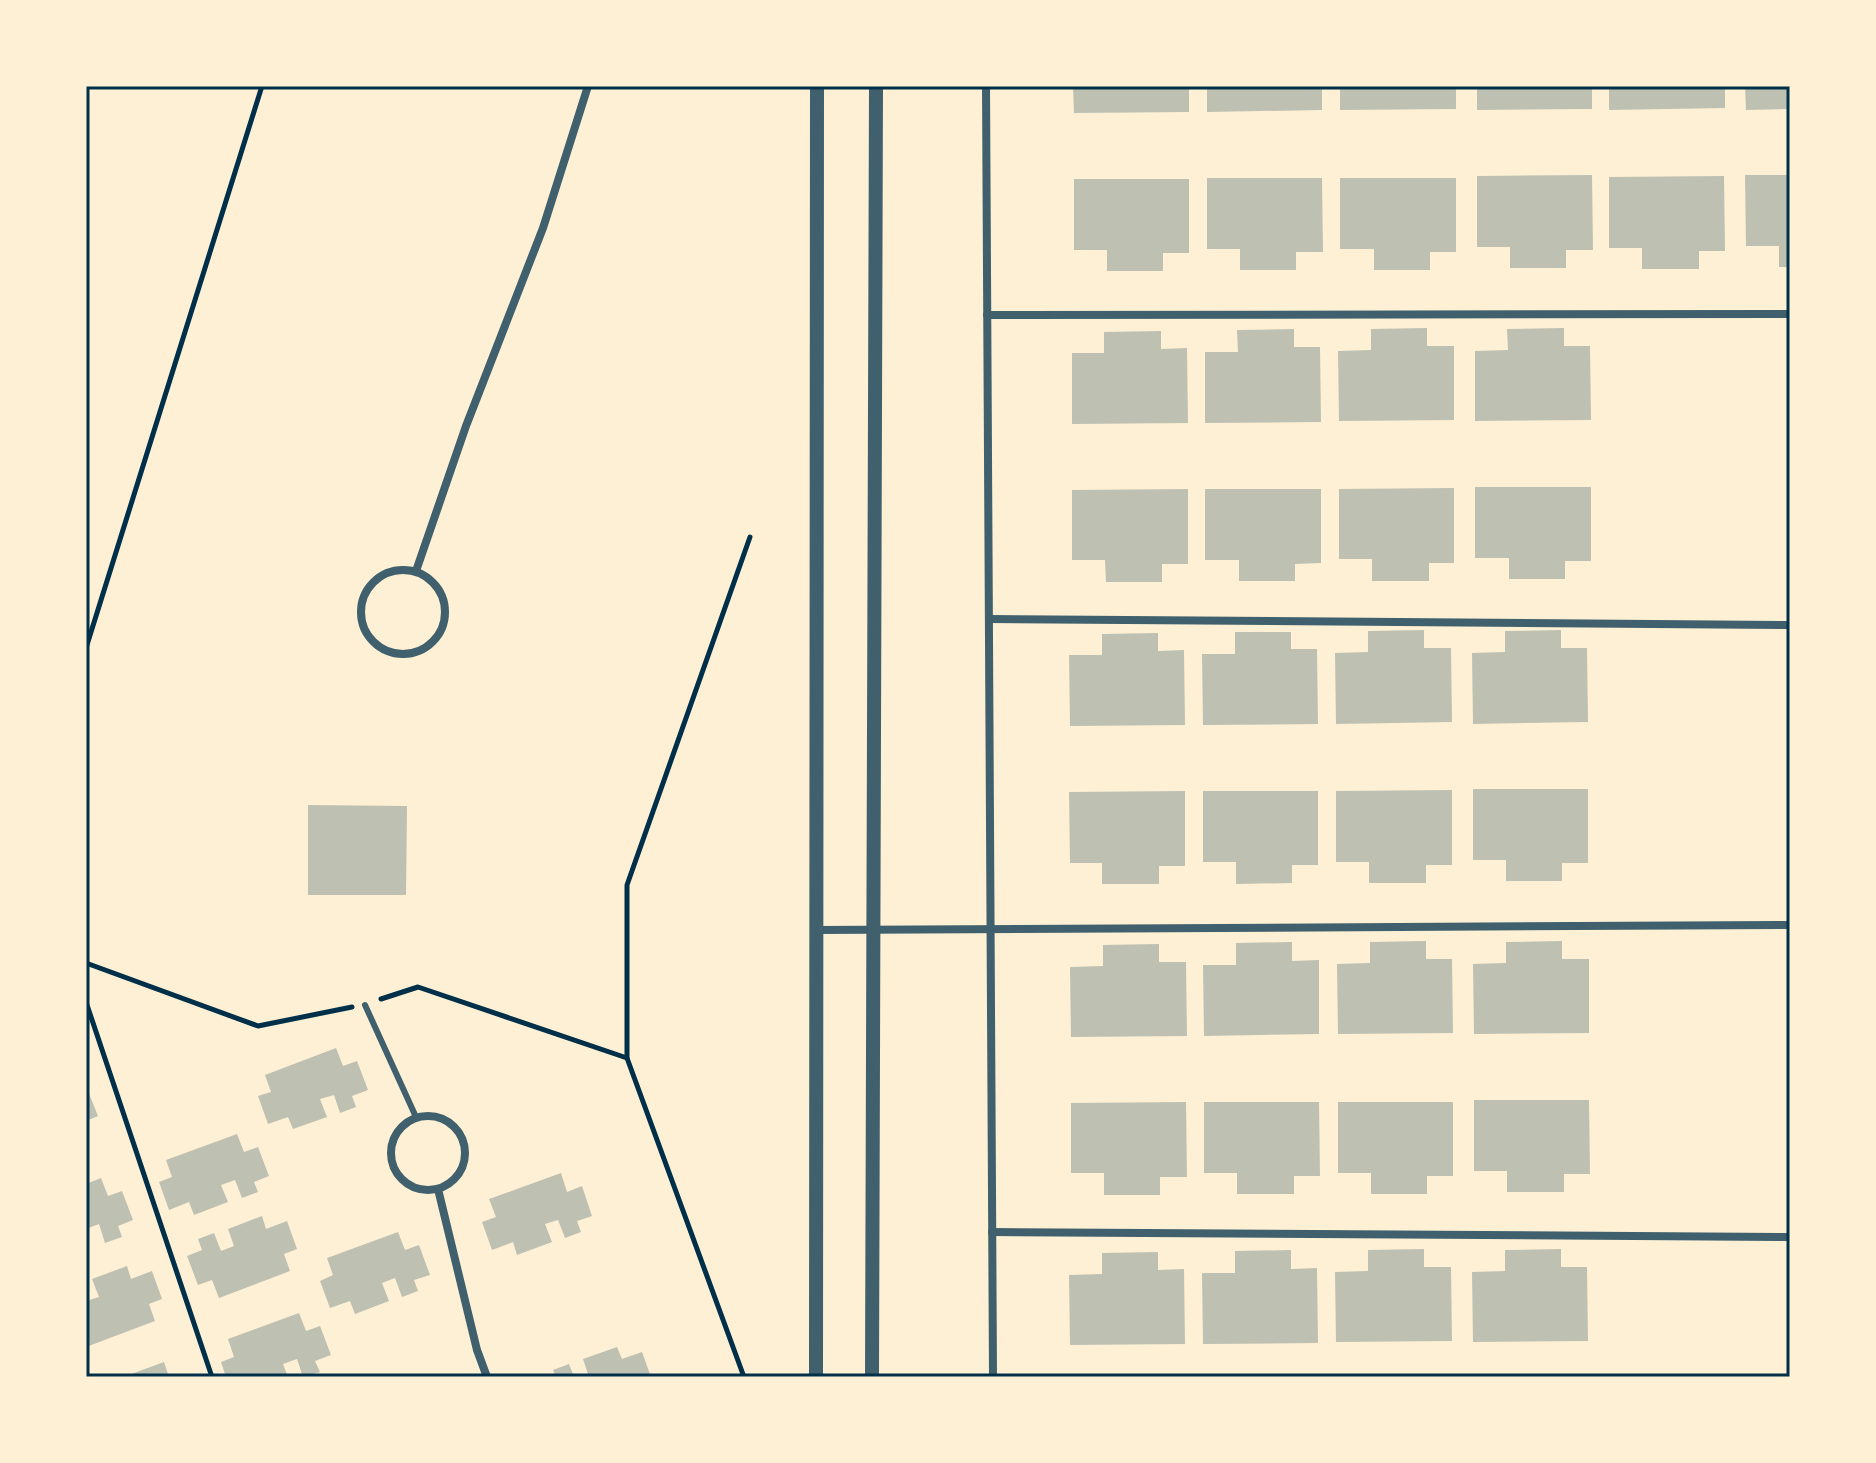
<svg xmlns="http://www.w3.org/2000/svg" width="1876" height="1463" font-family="'Crimson Pro',serif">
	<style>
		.building { fill: #bec0b2 }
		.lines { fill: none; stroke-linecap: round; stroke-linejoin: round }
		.path { stroke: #003049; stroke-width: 5 }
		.service { stroke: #3f606c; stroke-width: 6 }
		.minor { stroke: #3f606c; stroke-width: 8 }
		.tertiary { stroke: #3f606c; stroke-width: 14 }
		.neatline { fill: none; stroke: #003049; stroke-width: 3 }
	</style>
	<rect width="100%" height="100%" fill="#fdf0d5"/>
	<g class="building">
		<polygon points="1073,86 1189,86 1189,112 1074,113"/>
		<polygon points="1207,86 1322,86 1322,110 1207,112"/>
		<polygon points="1340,86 1456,86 1456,109 1340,110"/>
		<polygon points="1477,86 1592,86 1592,109 1477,110"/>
		<polygon points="1609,86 1725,86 1725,108 1609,110"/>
		<polygon points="1745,86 1790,86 1790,109 1746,110"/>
		<polygon points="1592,175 1593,250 1566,250 1566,268 1510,268 1510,247 1477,247 1477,176"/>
		<polygon points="1745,175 1790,175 1790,267 1779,267 1779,246 1746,246"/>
		<polygon points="1724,176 1725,251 1699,251 1699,269 1642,269 1642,248 1609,248 1609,177"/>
		<polygon points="1207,178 1322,178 1323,252 1296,252 1296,270 1240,270 1240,249 1207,249"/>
		<polygon points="1340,178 1456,178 1456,252 1430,252 1430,270 1374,270 1374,249 1340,249"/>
		<polygon points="1074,179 1189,179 1189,253 1163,253 1163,271 1107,271 1107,250 1074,250"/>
		<polygon points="1427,328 1427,346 1454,346 1454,420 1339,421 1338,351 1371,350 1371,329"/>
		<polygon points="1564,328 1564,346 1590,346 1591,420 1475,421 1475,351 1508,350 1507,329"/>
		<polygon points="1294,329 1294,347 1320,347 1321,422 1205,423 1205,352 1238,352 1237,330"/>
		<polygon points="1161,331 1161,349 1187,348 1188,423 1072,424 1072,353 1104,353 1104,332"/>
		<polygon points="1475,487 1591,487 1591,561 1565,561 1565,579 1509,579 1509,558 1475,558"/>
		<polygon points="1454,488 1454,563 1429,563 1429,581 1372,581 1372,559 1339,559 1339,489"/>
		<polygon points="1188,489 1188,564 1162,564 1162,582 1106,582 1105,560 1072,560 1072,490"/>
		<polygon points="1205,489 1321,489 1321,563 1295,564 1295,581 1239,581 1239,560 1205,560"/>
		<polygon points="1424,630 1424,648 1451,648 1452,722 1336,724 1335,653 1368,652 1368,631"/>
		<polygon points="1561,630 1561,648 1587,648 1588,722 1473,724 1472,653 1505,652 1505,631"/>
		<polygon points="1235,632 1291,632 1291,649 1317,649 1318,724 1203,725 1202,654 1235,654"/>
		<polygon points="1158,633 1158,651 1184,650 1185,725 1070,726 1069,655 1102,655 1102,634"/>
		<polygon points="1473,789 1588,789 1588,863 1562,863 1562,881 1506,881 1506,860 1473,860"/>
		<polygon points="1452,790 1452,865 1426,865 1426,883 1369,883 1369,862 1336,862 1336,791"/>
		<polygon points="1185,791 1185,866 1159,866 1159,884 1102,884 1102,863 1070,863 1069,792"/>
		<polygon points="1203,791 1318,791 1318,865 1292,865 1292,883 1236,884 1236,862 1203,862"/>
		<polygon points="308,805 407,806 406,895 308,895"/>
		<polygon points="1426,941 1426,959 1452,959 1453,1033 1338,1034 1337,964 1370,963 1370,942"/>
		<polygon points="1562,941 1562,959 1589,959 1589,1033 1474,1034 1473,964 1506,963 1506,942"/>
		<polygon points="1292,942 1292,961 1319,960 1319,1034 1204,1036 1203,965 1236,965 1236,943"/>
		<polygon points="1159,944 1159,962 1186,962 1187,1036 1071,1037 1070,967 1103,966 1103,945"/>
		<polygon points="336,1048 343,1066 357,1061 368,1090 352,1096 356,1107 340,1113 334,1095 320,1099 327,1117 293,1129 288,1117 268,1124 258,1096 271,1092 265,1075"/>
		<polygon points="86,1086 98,1116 86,1121"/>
		<polygon points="1474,1100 1589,1100 1590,1174 1564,1174 1564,1192 1507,1192 1507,1171 1474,1171"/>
		<polygon points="1186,1102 1187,1177 1160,1177 1160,1195 1104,1195 1104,1173 1071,1173 1071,1103"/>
		<polygon points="1204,1102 1319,1102 1320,1176 1294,1176 1294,1194 1237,1194 1237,1173 1204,1173"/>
		<polygon points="1338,1102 1453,1102 1453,1176 1427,1176 1427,1194 1371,1194 1371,1173 1338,1173"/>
		<polygon points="237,1134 244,1152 258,1147 269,1176 254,1182 258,1192 242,1198 235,1180 221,1185 228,1202 194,1215 189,1202 169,1210 159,1182 172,1177 166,1160"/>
		<polygon points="561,1173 567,1192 582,1186 592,1216 577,1221 581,1232 565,1238 558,1220 545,1224 552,1242 517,1255 513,1242 492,1250 482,1222 496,1217 489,1199"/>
		<polygon points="101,1178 108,1196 122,1191 133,1220 118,1226 122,1237 105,1243 99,1224 86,1229 86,1184"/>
		<polygon points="262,1216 266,1229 287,1221 297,1249 284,1254 290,1271 219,1298 212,1280 198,1285 187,1256 202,1250 198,1239 214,1233 221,1251 234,1246 228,1229"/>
		<polygon points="398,1232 405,1250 419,1245 430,1275 414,1280 418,1291 402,1297 395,1278 382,1283 389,1301 355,1314 350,1301 330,1308 320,1281 333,1275 327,1258"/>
		<polygon points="1424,1249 1424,1267 1451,1267 1452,1341 1336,1342 1335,1272 1368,1271 1368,1250"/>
		<polygon points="1561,1249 1561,1267 1587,1267 1588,1341 1473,1342 1472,1272 1505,1271 1505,1250"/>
		<polygon points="1291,1250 1291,1269 1317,1268 1318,1343 1203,1344 1202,1273 1235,1273 1235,1251"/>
		<polygon points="1158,1252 1158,1270 1184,1269 1185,1344 1070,1345 1069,1275 1102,1274 1102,1253"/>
		<polygon points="127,1266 131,1279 152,1271 162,1299 149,1304 155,1321 86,1347 86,1301 99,1297 92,1279"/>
		<polygon points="299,1313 306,1331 320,1326 331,1355 315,1361 320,1372 303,1377 297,1359 283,1364 288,1377 226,1377 221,1362 234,1357 228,1339"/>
		<polygon points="617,1347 622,1359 642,1352 651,1377 589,1377 583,1359"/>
		<polygon points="164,1362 169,1377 123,1377"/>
		<polygon points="569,1364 574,1377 556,1377 553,1370"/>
	</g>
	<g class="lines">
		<g class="path">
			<polyline points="86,648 262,86"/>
			<polyline points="86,963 258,1026 352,1007"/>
			<polyline points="381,999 418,987 627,1058 744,1377"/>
			<polyline points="86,1002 212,1377"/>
			<polyline points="627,1058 627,885 750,537"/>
		</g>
		<polyline class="service" points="365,1005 416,1117"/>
		<g class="minor">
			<polyline points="986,86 993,1377"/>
			<polyline points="987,315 1790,314"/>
			<circle cx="403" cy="612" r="42"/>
			<polyline points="416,571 466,426 543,228 588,86"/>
			<polyline points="989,619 1790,625"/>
			<polyline points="816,930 1790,925"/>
			<circle cx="428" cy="1153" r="37"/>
			<polyline points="438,1189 477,1350 487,1377"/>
			<polyline points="992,1232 1790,1237"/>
		</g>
		<g class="tertiary">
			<polyline points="816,1377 817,86"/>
			<polyline points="872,1377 876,86"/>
		</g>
	</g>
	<rect width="1876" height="1463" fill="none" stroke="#fdf0d5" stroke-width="176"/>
	<rect x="88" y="88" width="1700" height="1287" class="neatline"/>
</svg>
